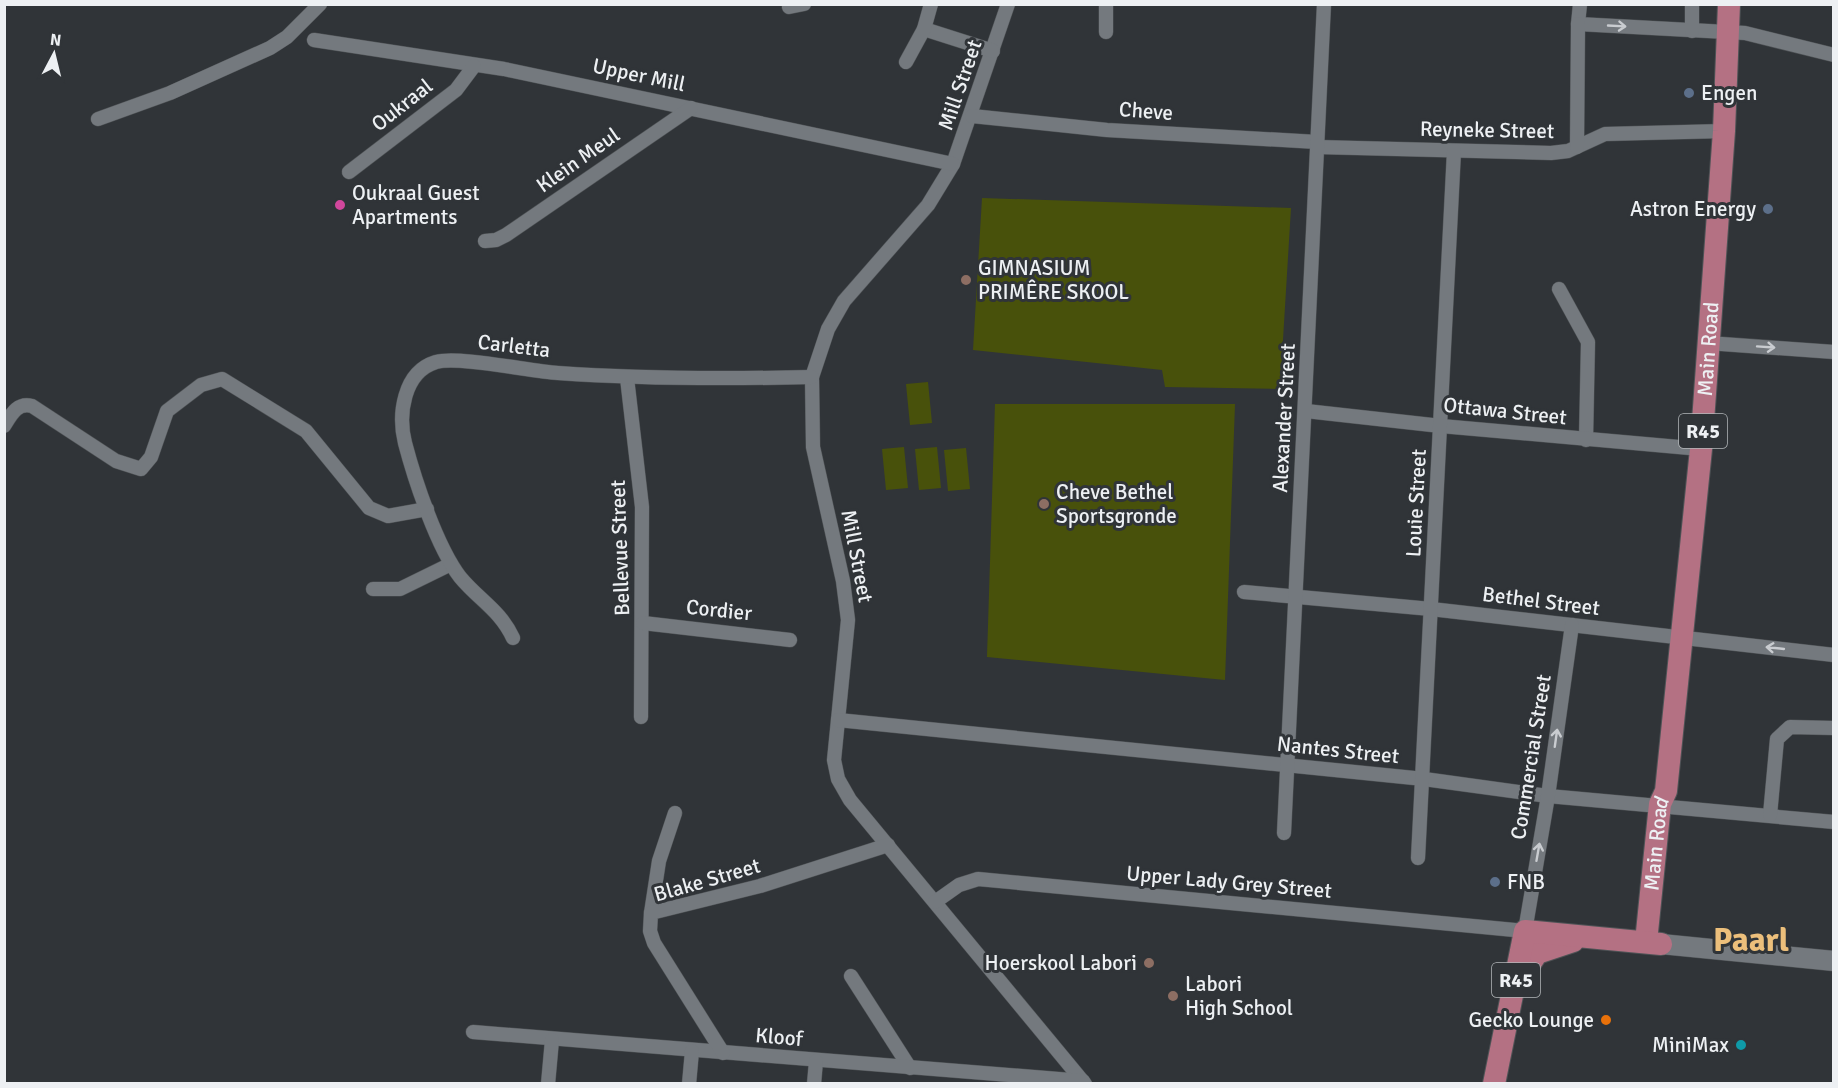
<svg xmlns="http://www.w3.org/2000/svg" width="1838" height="1088" font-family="Signika,sans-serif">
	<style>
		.green { fill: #48510b }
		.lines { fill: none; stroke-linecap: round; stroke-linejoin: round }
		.street-casing { stroke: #4f5356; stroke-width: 15 }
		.secondary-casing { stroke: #4f5356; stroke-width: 21 }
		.primary-casing { stroke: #4f5356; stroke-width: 24 }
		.street { stroke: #74797e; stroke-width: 14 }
		.secondary { stroke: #74797e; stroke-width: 20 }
		.primary { stroke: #b47183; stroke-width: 22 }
		.oneway { stroke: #c9ccd0 }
		.service-dot { fill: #5c6f8a; stroke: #303438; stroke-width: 2 }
		.hotel-dot { fill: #d1479c; stroke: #303438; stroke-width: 2 }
		.education-dot { fill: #8d6e63; stroke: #303438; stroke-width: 2 }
		.food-dot { fill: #e8710a; stroke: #303438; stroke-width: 2 }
		.culture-dot { fill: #0f9aa8; stroke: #303438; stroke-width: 2 }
		.labels { text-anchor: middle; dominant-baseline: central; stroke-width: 6; stroke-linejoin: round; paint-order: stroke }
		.shield { fill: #303438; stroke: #b4b8bb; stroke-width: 1.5 }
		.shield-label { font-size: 20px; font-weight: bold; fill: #edf0f3 }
		.street-label { font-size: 21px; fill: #edf0f3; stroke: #303438 }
		.poi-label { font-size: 21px; fill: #edf0f3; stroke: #303438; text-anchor: start }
		.town-label { font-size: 33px; font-weight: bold; fill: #ecbf7b; stroke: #303438 }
	</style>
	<rect width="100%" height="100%" fill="#303438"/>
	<g class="green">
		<polygon points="982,198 1291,208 1280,389 1165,387 1162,370 973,350"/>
		<polygon points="928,382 932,423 910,425 906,384"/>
		<polygon points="995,404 1235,404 1225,680 987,657"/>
		<polygon points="904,447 908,488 886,490 882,449"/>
		<polygon points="937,447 941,488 919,490 915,449"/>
		<polygon points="966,448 970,489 948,491 944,450"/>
	</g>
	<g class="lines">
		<g class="street-casing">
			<g id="street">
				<polyline points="1008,4 953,164 928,205 844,301 828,329 812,377 813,447 843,581 848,620 834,760 838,779 850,800 1085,1084"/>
				<polyline points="1580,4 1578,24 1745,33 1834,55"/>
				<polyline points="789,7 804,4"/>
				<polyline points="924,29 993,51"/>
				<polyline points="1692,31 1692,4"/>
				<polyline points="1106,32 1106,4"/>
				<polyline points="314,40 504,69 953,164"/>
				<polyline points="906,62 924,29 931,4"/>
				<polyline points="972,116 1107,130 1317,142"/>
				<polyline points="98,119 170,93 270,48 287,37 320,4"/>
				<polyline points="1317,147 1551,153 1568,151 1605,134 1724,131"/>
				<polyline points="1577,147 1578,24"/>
				<polyline points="349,172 456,90 474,66"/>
				<polyline points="485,241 496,240 506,235 691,108"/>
				<polyline points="1559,289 1588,342 1586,440"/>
				<polyline points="1708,343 1834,352"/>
				<polyline points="627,378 642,507 641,717"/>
				<polyline points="1306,411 1441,426 1701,449"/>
				<path d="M 4,426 C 11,415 17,402 32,406 L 116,461 L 141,469 L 151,457 L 167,411 L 201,385 L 222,379 L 306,431 L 369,508 L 388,516 L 427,509"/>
				<polyline points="373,589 400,589 451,564"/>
				<polyline points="1244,592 1431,609 1834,655"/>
				<polyline points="643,623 790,640"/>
				<path d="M 513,638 C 500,610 479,600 460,577 C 437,547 415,481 405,443 C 398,415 403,372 436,362 C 459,356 529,371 558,373 C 643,379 727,379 812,377"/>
				<polyline points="838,720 1424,779 1548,796 1834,822"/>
				<polyline points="1770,815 1777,739 1790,727 1834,728"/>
				<polyline points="1284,833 1324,4"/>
				<polyline points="1418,858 1454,151"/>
				<polyline points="935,902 959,885 978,879 1525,931 1548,796 1572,625"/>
				<polyline points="651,913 659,861 675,813"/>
				<polyline points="851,976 910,1068"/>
				<polyline points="473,1032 1083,1081"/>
				<polyline points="723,1053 654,943 650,931 651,913 760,886 888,845"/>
				<polyline points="548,1084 552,1040"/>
				<polyline points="689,1084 692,1051"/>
				<polyline points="814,1084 816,1061"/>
			</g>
		</g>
		<g class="secondary-casing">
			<polyline id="secondary" points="1661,944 1834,961"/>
		</g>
		<g class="primary-casing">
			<g id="primary">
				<path id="s1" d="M 1646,942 L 1660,804 L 1666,791 L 1701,449 L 1724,131 L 1729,4"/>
				<polyline points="1520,979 1537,953 1573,941"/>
				<polyline points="1494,1084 1525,931 1661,944"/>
			</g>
		</g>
		<use href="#street" class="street"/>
		<use href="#secondary" class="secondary"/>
		<use href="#primary" class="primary"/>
	</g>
	<defs><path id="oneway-shaft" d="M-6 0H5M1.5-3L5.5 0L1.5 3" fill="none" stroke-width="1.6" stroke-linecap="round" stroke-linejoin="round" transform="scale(1.5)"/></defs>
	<g class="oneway">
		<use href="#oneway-shaft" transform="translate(1617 26) rotate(3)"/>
		<use href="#oneway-shaft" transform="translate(1766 347) rotate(4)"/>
		<use href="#oneway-shaft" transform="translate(1775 648) rotate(-174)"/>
		<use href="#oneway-shaft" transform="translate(1556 738) rotate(-82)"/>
		<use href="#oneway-shaft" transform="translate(1538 852) rotate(-80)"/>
	</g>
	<g class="service-dot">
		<circle cx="1689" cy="93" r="6"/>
		<circle cx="1768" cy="209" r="6"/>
		<circle cx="1495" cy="882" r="6"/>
	</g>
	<circle class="hotel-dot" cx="340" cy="205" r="6"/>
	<g class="education-dot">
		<circle cx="966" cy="280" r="6"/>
		<circle cx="1044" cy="504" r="6"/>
		<circle cx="1149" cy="963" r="6"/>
		<circle cx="1173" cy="996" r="6"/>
	</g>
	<circle class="food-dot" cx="1606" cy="1020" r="6"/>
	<circle class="culture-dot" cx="1741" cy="1045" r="6"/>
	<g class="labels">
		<g class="shield">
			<rect x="1679" y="414" width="48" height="34" rx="4.5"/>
			<rect x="1492" y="963" width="48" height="34" rx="4.5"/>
		</g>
		<g class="shield-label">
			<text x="1703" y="431">R45</text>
			<text x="1516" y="980">R45</text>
		</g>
		<g class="street-label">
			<text transform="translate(639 75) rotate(12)">Upper Mill</text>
			<text transform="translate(960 85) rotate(-71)">Mill Street</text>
			<text transform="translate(402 105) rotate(-38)">Oukraal</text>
			<text transform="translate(1146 111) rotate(4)">Cheve</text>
			<text transform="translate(1487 130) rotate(1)">Reyneke Street</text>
			<text transform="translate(578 160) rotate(-35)">Klein Meul</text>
			<text transform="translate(514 346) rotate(7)">Carletta</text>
			<text stroke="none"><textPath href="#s1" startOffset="597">Main Road</textPath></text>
			<text transform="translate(1505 411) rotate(6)">Ottawa Street</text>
			<text transform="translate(1284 418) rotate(-87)">Alexander Street</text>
			<text transform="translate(1416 503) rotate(-87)">Louie Street</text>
			<text transform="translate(620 548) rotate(-92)">Bellevue Street</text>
			<text transform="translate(857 556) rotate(79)">Mill Street</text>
			<text transform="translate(1541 601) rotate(7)">Bethel Street</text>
			<text transform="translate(719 610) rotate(6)">Cordier</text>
			<text transform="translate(1338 750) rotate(6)">Nantes Street</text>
			<text transform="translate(1531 757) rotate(-81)">Commercial Street</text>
			<text stroke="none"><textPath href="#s1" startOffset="99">Main Road</textPath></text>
			<text transform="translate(707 880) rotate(-16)">Blake Street</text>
			<text transform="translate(1229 882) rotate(5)">Upper Lady Grey Street</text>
			<text transform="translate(779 1037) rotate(5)">Kloof</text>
		</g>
		<g class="poi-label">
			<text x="1701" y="93">Engen</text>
			<text x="352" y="193">Oukraal Guest<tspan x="352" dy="24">Apartments</tspan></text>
			<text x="1756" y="209" text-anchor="end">Astron Energy</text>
			<text x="978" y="268">GIMNASIUM<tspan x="978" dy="24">PRIMÊRE SKOOL</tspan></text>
			<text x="1056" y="492">Cheve Bethel<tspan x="1056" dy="24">Sportsgronde</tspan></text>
			<text x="1507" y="882">FNB</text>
			<text x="1137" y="963" text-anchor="end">Hoerskool Labori</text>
			<text x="1185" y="984">Labori<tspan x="1185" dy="24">High School</tspan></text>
			<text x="1594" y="1020" text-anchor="end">Gecko Lounge</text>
			<text x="1729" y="1045" text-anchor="end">MiniMax</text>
		</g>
		<g class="town-label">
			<text x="1751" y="940">Paarl</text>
		</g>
	</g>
	<rect width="1838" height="1088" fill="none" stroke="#edf0f3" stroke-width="12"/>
	<g transform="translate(54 54) rotate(7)" stroke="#303438" stroke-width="4.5" paint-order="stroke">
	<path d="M0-4.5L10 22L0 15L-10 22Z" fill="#edf0f3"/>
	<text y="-9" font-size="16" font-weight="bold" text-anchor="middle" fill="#edf0f3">N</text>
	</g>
</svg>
